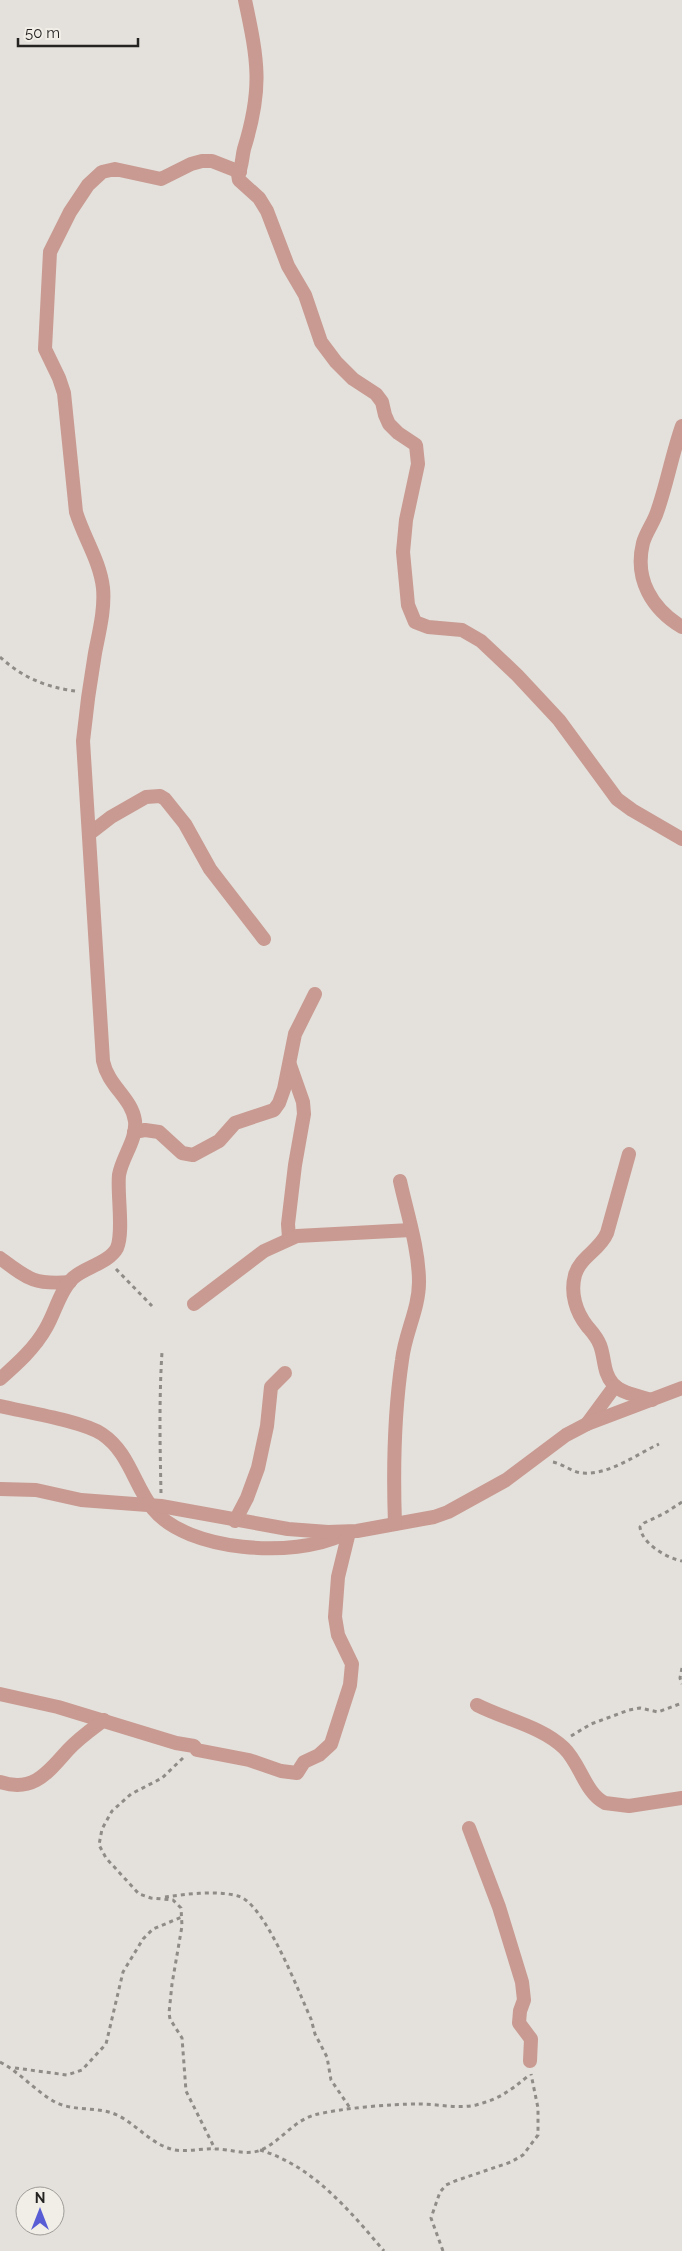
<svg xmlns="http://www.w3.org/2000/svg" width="682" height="2251" font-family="Raleway,sans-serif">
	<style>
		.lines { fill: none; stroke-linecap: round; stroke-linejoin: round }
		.path { stroke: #8f8c88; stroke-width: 3; stroke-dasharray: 4 4; stroke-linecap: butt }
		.minor { stroke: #c89a91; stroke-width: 14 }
	</style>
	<rect width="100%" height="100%" fill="#e4e0db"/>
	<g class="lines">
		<g class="path">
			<path d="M 0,657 C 22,677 45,687 75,691"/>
			<polyline points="116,1269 152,1306"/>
			<path d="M 553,1462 C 563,1464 572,1472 582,1473 C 610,1475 635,1455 659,1444"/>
			<path d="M 161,1493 C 160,1446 159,1399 162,1352"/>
			<path d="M 682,1502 L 665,1513 L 644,1523 L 640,1527 C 642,1544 667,1558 682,1561"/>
			<polyline points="682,1668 680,1678 682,1684"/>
			<polyline points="571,1736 591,1724 629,1710 640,1708 658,1712 682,1703"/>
			<polyline points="183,1758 162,1778 131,1794 112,1811 102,1829 99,1845 106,1858 139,1894 151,1898 173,1900 181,1908 182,1926 172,1984 169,2013 170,2019 182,2038 186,2091 215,2149"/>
			<path d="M 165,1897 C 188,1894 215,1890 238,1896 C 265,1903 299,1993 311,2019 L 315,2034 L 327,2057 L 331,2080 L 350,2108"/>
			<path d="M 0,2062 C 21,2073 35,2091 55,2102 C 74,2112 98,2106 117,2115 C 138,2125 151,2145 175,2150 C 189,2152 202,2148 216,2149 C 230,2149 247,2156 261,2150 C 280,2142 292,2122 314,2115 C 341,2108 392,2104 419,2104 C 438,2104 458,2109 476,2105 C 499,2099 510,2091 528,2076"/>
			<polyline points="15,2068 67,2075 82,2070 106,2044 123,1972 143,1939 153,1929 182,1917"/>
			<path d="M 260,2150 C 313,2166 349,2210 384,2251"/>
			<polyline points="443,2251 431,2218 440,2192 446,2185 455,2181 511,2162 523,2155 538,2135 538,2108 531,2074"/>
		</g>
		<g class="minor">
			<path d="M 245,0 C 258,61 263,88 244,149 C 242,157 242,168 238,174 L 239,180 L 259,198 L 267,211 L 288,266 L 305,295 L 321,342 L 336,362 L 353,379 L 376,394 L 382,402 L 385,415 L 389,424 L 398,433 L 416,445 L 418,464 L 406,520 L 403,552 L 408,605 L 415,622 L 428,627 L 462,630 L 481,641 L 517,675 L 559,720 L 617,799 L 632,810 L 682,839"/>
			<path d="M 682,426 C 672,454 667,484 657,512 C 654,522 646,532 643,543 C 634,579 652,609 682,627"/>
			<polyline points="89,834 111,817 146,797 160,796 165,799 185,824 210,869 264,939"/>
			<polyline points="134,1132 145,1130 159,1132 182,1153 193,1155 219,1141 235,1123 274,1110 279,1103 284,1089 295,1034 315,994"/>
			<path d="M 629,1154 L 607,1233 C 600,1250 580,1257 575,1275 C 570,1293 576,1312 587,1326 C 592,1332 597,1337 600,1345 C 605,1358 603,1373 613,1384 C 622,1394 640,1396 652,1400"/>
			<polyline points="289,1238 288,1224 295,1165 304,1114 303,1102 290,1065"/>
			<path d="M 0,1258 C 28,1279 34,1285 70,1282"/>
			<polyline points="194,1304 264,1251 297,1236 411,1230"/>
			<path d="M 0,1379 C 17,1364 35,1348 46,1328 C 55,1313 60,1290 73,1278 C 85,1267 109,1263 117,1248 C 124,1232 117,1194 119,1175 C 122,1157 137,1140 135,1121 C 132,1098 108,1086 103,1061 L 83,741 C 86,711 90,682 95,653 C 99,632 105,610 103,588 C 100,561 84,538 76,512 L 64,393 L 59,378 L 45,349 L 50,252 L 70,212 L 88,185 L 102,172 L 115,169 L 161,179 L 191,164 L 202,161 L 212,161 L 240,172"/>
			<path d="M 0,1406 C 25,1412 82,1421 102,1434 C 129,1452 134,1485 153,1509 C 188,1552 294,1558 342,1535"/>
			<polyline points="587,1424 615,1386"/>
			<polyline points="0,1489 36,1490 81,1500 161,1506 288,1529 328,1532 357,1531 434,1517 448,1512 506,1480 566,1435 587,1424 682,1388"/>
			<polyline points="235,1521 247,1498 258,1468 267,1426 271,1387 285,1373"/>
			<path d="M 395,1524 C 393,1469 394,1414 402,1360 C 405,1333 419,1309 419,1282 C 419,1249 407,1213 400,1181"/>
			<polyline points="0,1694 58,1707 176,1743 194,1746 197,1750 249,1760 281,1771 297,1773 304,1762 319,1755 331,1744 350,1685 352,1664 338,1635 335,1617 338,1577 349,1532"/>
			<path d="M 477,1705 C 504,1719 541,1726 564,1748 C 580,1763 585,1793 605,1803 L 629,1806 L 682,1798"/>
			<path d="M 0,1782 C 34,1793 48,1772 68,1750 C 79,1738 92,1729 104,1720"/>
			<polyline points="469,1828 499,1907 522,1982 524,2000 520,2011 519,2023 531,2039 530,2061"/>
		</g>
	</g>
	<g transform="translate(40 2211)"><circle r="24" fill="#f1eee8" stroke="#9f9d98"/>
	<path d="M0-4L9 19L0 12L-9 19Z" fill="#585dd5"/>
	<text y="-8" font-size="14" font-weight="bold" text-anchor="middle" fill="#252321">N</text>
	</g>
	<path d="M18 38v8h120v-8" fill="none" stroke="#252321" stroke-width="2.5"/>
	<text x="25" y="38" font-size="15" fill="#252321" stroke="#f1eee8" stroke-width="4" paint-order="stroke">50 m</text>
</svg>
